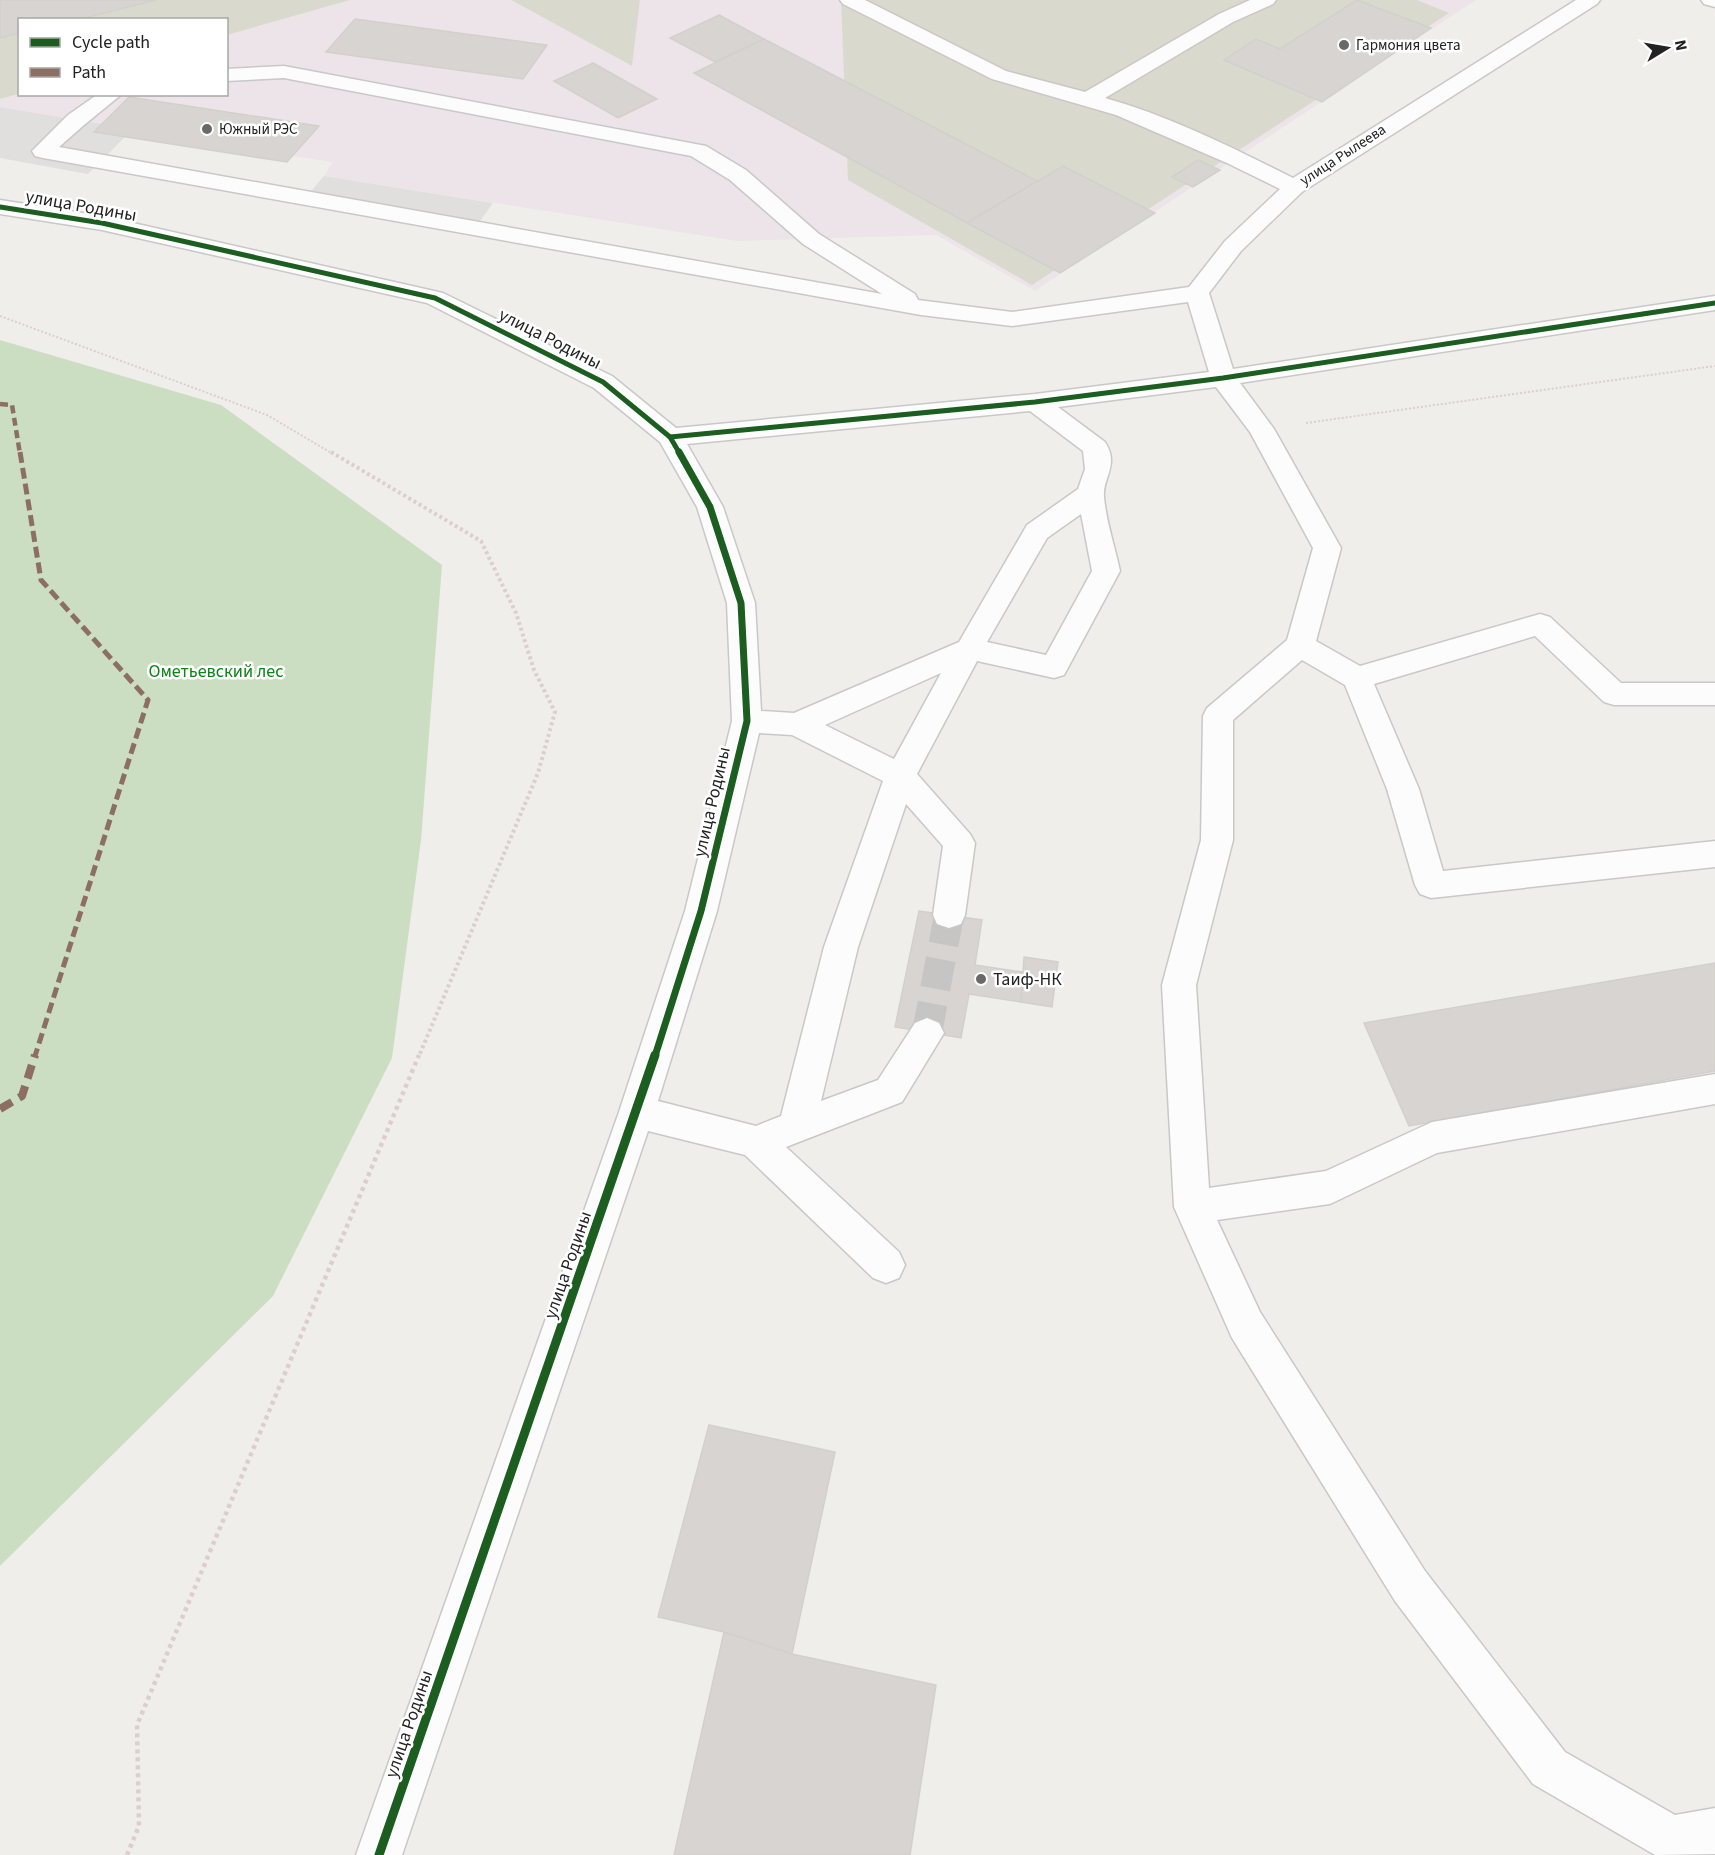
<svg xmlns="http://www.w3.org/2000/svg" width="1715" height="1855" font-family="'Source Sans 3',sans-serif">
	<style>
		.industrial { fill: #ede4e9 }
		.construction { fill: #d9d9cd }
		.forest { fill: #cbdec1 }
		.parking { fill: #e0dfde }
		.building { fill: #d7d4d2; stroke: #d3d0cc; stroke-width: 1.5 }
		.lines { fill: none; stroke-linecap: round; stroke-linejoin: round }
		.minor-tunnel { stroke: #c7c5c3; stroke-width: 30; stroke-dasharray: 30 15; stroke-linecap: butt }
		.minor-casing { stroke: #c9c8c7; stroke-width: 3 }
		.path-far2 { stroke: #dccecd; stroke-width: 2; stroke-dasharray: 2 2; stroke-linecap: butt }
		.path-far1 { stroke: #dccecd; stroke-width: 4; stroke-dasharray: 3 3; stroke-linecap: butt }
		.path { stroke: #dccecd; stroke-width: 4.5; stroke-dasharray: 4 4; stroke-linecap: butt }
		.minor { fill: #fdfcfc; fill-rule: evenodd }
		.quiet-far2 { stroke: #8d6e63; stroke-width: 4.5; stroke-dasharray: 8 4.5; stroke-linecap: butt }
		.quiet-far1 { stroke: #8d6e63; stroke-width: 5; stroke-dasharray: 11 5; stroke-linecap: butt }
		.quiet { stroke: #8d6e63; stroke-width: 8; stroke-dasharray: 14 8; stroke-linecap: butt }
		.cycleway-far2-casing { stroke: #fff; stroke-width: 8 }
		.cycleway-far1-casing { stroke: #fff; stroke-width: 10 }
		.cycleway-casing { stroke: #fff; stroke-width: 13 }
		.cycleway-far2 { stroke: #1b5e20; stroke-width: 5 }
		.cycleway-far1 { stroke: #1b5e20; stroke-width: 7 }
		.cycleway { stroke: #1b5e20; stroke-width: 9 }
		.poi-dot { fill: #6a6968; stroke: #fff; stroke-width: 2 }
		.labels { text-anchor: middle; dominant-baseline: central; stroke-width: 5; stroke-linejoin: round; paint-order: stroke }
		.far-poi-label { font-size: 15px; fill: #222; stroke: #fff; text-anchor: start }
		.far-street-label { font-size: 15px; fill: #222; stroke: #fff }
		.street-label { font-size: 18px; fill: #222; stroke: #fff }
		.park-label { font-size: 18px; fill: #0c8416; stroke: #fff }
		.poi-label { font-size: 18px; fill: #222; stroke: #fff; text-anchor: start }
	</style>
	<rect width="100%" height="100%" fill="#f0eeeb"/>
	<polygon class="industrial" points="350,0 511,0 632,66 640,0 841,0 1448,13 1417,0 1476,0 1035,291 936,235 737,241 324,176 333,162 293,156 287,162 94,132 102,124 0,107 0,99 19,94 226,94 227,35"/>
	<g class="construction">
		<polygon points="0,0 350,0 227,35 226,20 20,20 19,94 0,99"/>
		<polygon points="511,0 640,0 632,66"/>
		<polygon points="841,0 1417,0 1449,13 1032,285 848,180"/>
	</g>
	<polygon class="forest" points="0,340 221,405 442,565 421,840 392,1058 273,1296 0,1566"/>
	<g class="parking">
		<polygon points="0,107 102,124 94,132 125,137 88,174 0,158"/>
		<polygon points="324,176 493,203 478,224 307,196"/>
	</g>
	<g class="building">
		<polygon points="0,0 156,0 76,20 20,20 20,33 0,38"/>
		<polygon points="1357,0 1431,28 1322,102 1224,60 1256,39 1280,49"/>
		<polygon points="719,15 764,39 715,62 670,38"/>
		<polygon points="355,19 547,45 523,79 326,52"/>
		<polygon points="764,39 1037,181 967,223 694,73"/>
		<polygon points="593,63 657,99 618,118 554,81"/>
		<polygon points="129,97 319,126 287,162 94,132"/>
		<polygon points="1198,160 1220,170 1193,187 1172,177"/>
		<polygon points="1063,166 1155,213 1060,273 967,223"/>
		<polygon points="919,911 982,920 975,965 1022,972 1021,1002 969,994 961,1038 895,1027"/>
		<polygon points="1024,957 1058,962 1052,1007 1021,1002"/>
		<polygon points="1715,963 1715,1071 1409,1126 1364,1023"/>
		<polygon points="709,1425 835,1452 792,1654 724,1632 658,1617"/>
		<polygon points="724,1632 792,1654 936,1685 910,1855 674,1855"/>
	</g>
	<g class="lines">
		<polyline class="minor-tunnel" points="927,1033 949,915"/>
		<g class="minor-casing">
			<g id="minor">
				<path d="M 840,0 L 865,0 L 1006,71 L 1085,92 L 1219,14 L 1250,0 L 1276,0 L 1273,4 L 1233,22 L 1105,98 C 1170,116 1233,148 1293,178 L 1576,0 L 1600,0 L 1597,4 L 1302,192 L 1241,251 L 1209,293 L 1233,369 L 1715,296 L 1715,310 L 1240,383 L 1274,429 L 1341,548 L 1316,641 L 1360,666 L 1540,614 L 1550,617 L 1621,683 L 1715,683 L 1715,705 L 1614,705 L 1604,702 L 1535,636 L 1374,684 L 1419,789 L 1443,871 L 1715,841 L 1715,867 L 1431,898 L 1420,894 L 1415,885 L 1387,789 L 1345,685 L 1302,660 L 1233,720 L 1233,840 L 1196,985 L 1209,1188 L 1326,1171 L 1432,1122 L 1715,1074 L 1715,1104 L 1437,1153 L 1330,1204 L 1217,1220 L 1260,1312 L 1425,1571 L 1565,1752 L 1675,1815 L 1715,1808 L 1715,1854 L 1655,1855 L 1533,1784 L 1395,1601 L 1232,1338 L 1174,1207 L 1162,985 L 1201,840 L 1203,716 L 1207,708 L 1287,640 L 1313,548 L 1250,432 L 1216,387 L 1058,407 L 1105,442 C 1120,465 1102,478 1104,497 C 1106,521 1115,547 1120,571 L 1064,675 L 1054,678 L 977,661 L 917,774 L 970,834 L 975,843 L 965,915 L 961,924 L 949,928 L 937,924 L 933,915 L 943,846 L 906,804 L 858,947 L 821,1101 L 878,1080 L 915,1023 L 927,1018 L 939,1023 L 944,1033 L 902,1102 L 786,1147 L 899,1252 L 905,1265 L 899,1278 L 886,1283 L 873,1278 L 745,1155 L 648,1131 L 402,1855 L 356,1855 L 619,1112 L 685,911 L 732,721 L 727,603 L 697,507 L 660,442 L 594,388 L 427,303 L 102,230 L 0,214 L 0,200 L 102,216 L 443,293 L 612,376 L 676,428 L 1035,394 L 1209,372 L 1188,302 L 1012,326 L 921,315 L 43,158 L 35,156 L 32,151 L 68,115 L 98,94 L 122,94 L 84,125 L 59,147 L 882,294 L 803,244 L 730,180 L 691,156 L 284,78 L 226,81 L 226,69 L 284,66 L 706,146 L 746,170 L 819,234 L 915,294 L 918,300 L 1012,312 L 1189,287 L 1225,241 L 1280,189 L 1227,163 L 1116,115 L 992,79 L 843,4 ZM 1030,411 L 1083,451 L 1085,469 L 1078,489 L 1027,525 L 959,642 L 794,713 L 761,711 L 755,603 L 723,507 L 687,444 ZM 1081,514 L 1092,571 L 1046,655 L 987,642 L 1047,538 ZM 941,673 L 894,759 L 825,725 ZM 759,733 L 792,735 L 883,781 L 824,947 L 781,1116 L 756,1126 L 658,1101 L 717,911 Z"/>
				<polygon points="1701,0 1715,0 1715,7 1704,4"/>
			</g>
		</g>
		<g class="path-far2">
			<polyline points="0,316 267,415 333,454"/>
			<polyline points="1306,423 1715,366"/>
		</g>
		<polyline class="path-far1" points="331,452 481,541 516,613 534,670 555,712 538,773 419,1056"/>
		<polyline class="path" points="127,1855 139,1826 137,1725 419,1055"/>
		<use href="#minor" class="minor"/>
		<polyline class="quiet-far2" points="0,404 12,405 20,454"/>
		<polyline class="quiet-far1" points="20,452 41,580 148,700 35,1056"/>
		<polyline class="quiet" points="0,1109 22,1096 35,1055"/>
		<g class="cycleway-far2-casing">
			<g id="cycleway-far2">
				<polyline points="0,207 102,223 435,298 603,382 670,437 680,454"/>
				<polyline points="670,437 1035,402 1223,378 1715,303"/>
			</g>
		</g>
		<g class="cycleway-far1-casing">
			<polyline id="cycleway-far1" points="655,1056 701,911 747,721 741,603 710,507 679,452"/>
		</g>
		<g class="cycleway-casing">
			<polyline id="cycleway" points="379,1855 655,1055"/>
		</g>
		<use href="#cycleway-far2" class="cycleway-far2"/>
		<use href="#cycleway-far1" class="cycleway-far1"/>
		<use href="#cycleway" class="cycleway"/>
	</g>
	<g class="poi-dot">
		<circle cx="1344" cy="45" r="6"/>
		<circle cx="207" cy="129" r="6"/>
		<circle cx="981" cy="979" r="6"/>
	</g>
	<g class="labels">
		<g class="far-poi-label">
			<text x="1356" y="45">Гармония цвета</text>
			<text x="219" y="129">Южный РЭС</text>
		</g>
		<g class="far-street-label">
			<text transform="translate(1343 155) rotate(-33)">улица Рылеева</text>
		</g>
		<g class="street-label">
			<text transform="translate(81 206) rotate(10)">улица Родины</text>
			<text transform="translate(550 339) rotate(27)">улица Родины</text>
			<text transform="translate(712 802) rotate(-77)">улица Родины</text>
			<text transform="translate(568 1265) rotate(-71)">улица Родины</text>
			<text transform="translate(409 1724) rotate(-71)">улица Родины</text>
		</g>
		<g class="park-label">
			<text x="216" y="671">Ометьевский лес</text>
		</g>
		<g class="poi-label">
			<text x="993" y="979">Таиф-НК</text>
		</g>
	</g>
	<rect x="18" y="18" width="210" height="78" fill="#ffffff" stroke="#a7a7a7" stroke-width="1.5"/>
	<rect x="30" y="38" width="30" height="9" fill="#1b5e20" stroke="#a7a7a7" stroke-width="1.5"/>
	<text x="72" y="48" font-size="18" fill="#222222">Cycle path</text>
	<rect x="30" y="68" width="30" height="9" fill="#8d6e63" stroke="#a7a7a7" stroke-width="1.5"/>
	<text x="72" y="78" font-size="18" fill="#222222">Path</text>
	<g transform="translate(1667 48) rotate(79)" stroke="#ffffff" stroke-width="4.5" paint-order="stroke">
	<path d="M0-4.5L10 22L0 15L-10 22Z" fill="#222222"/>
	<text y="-9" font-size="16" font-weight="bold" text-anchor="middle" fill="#222222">N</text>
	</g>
</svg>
